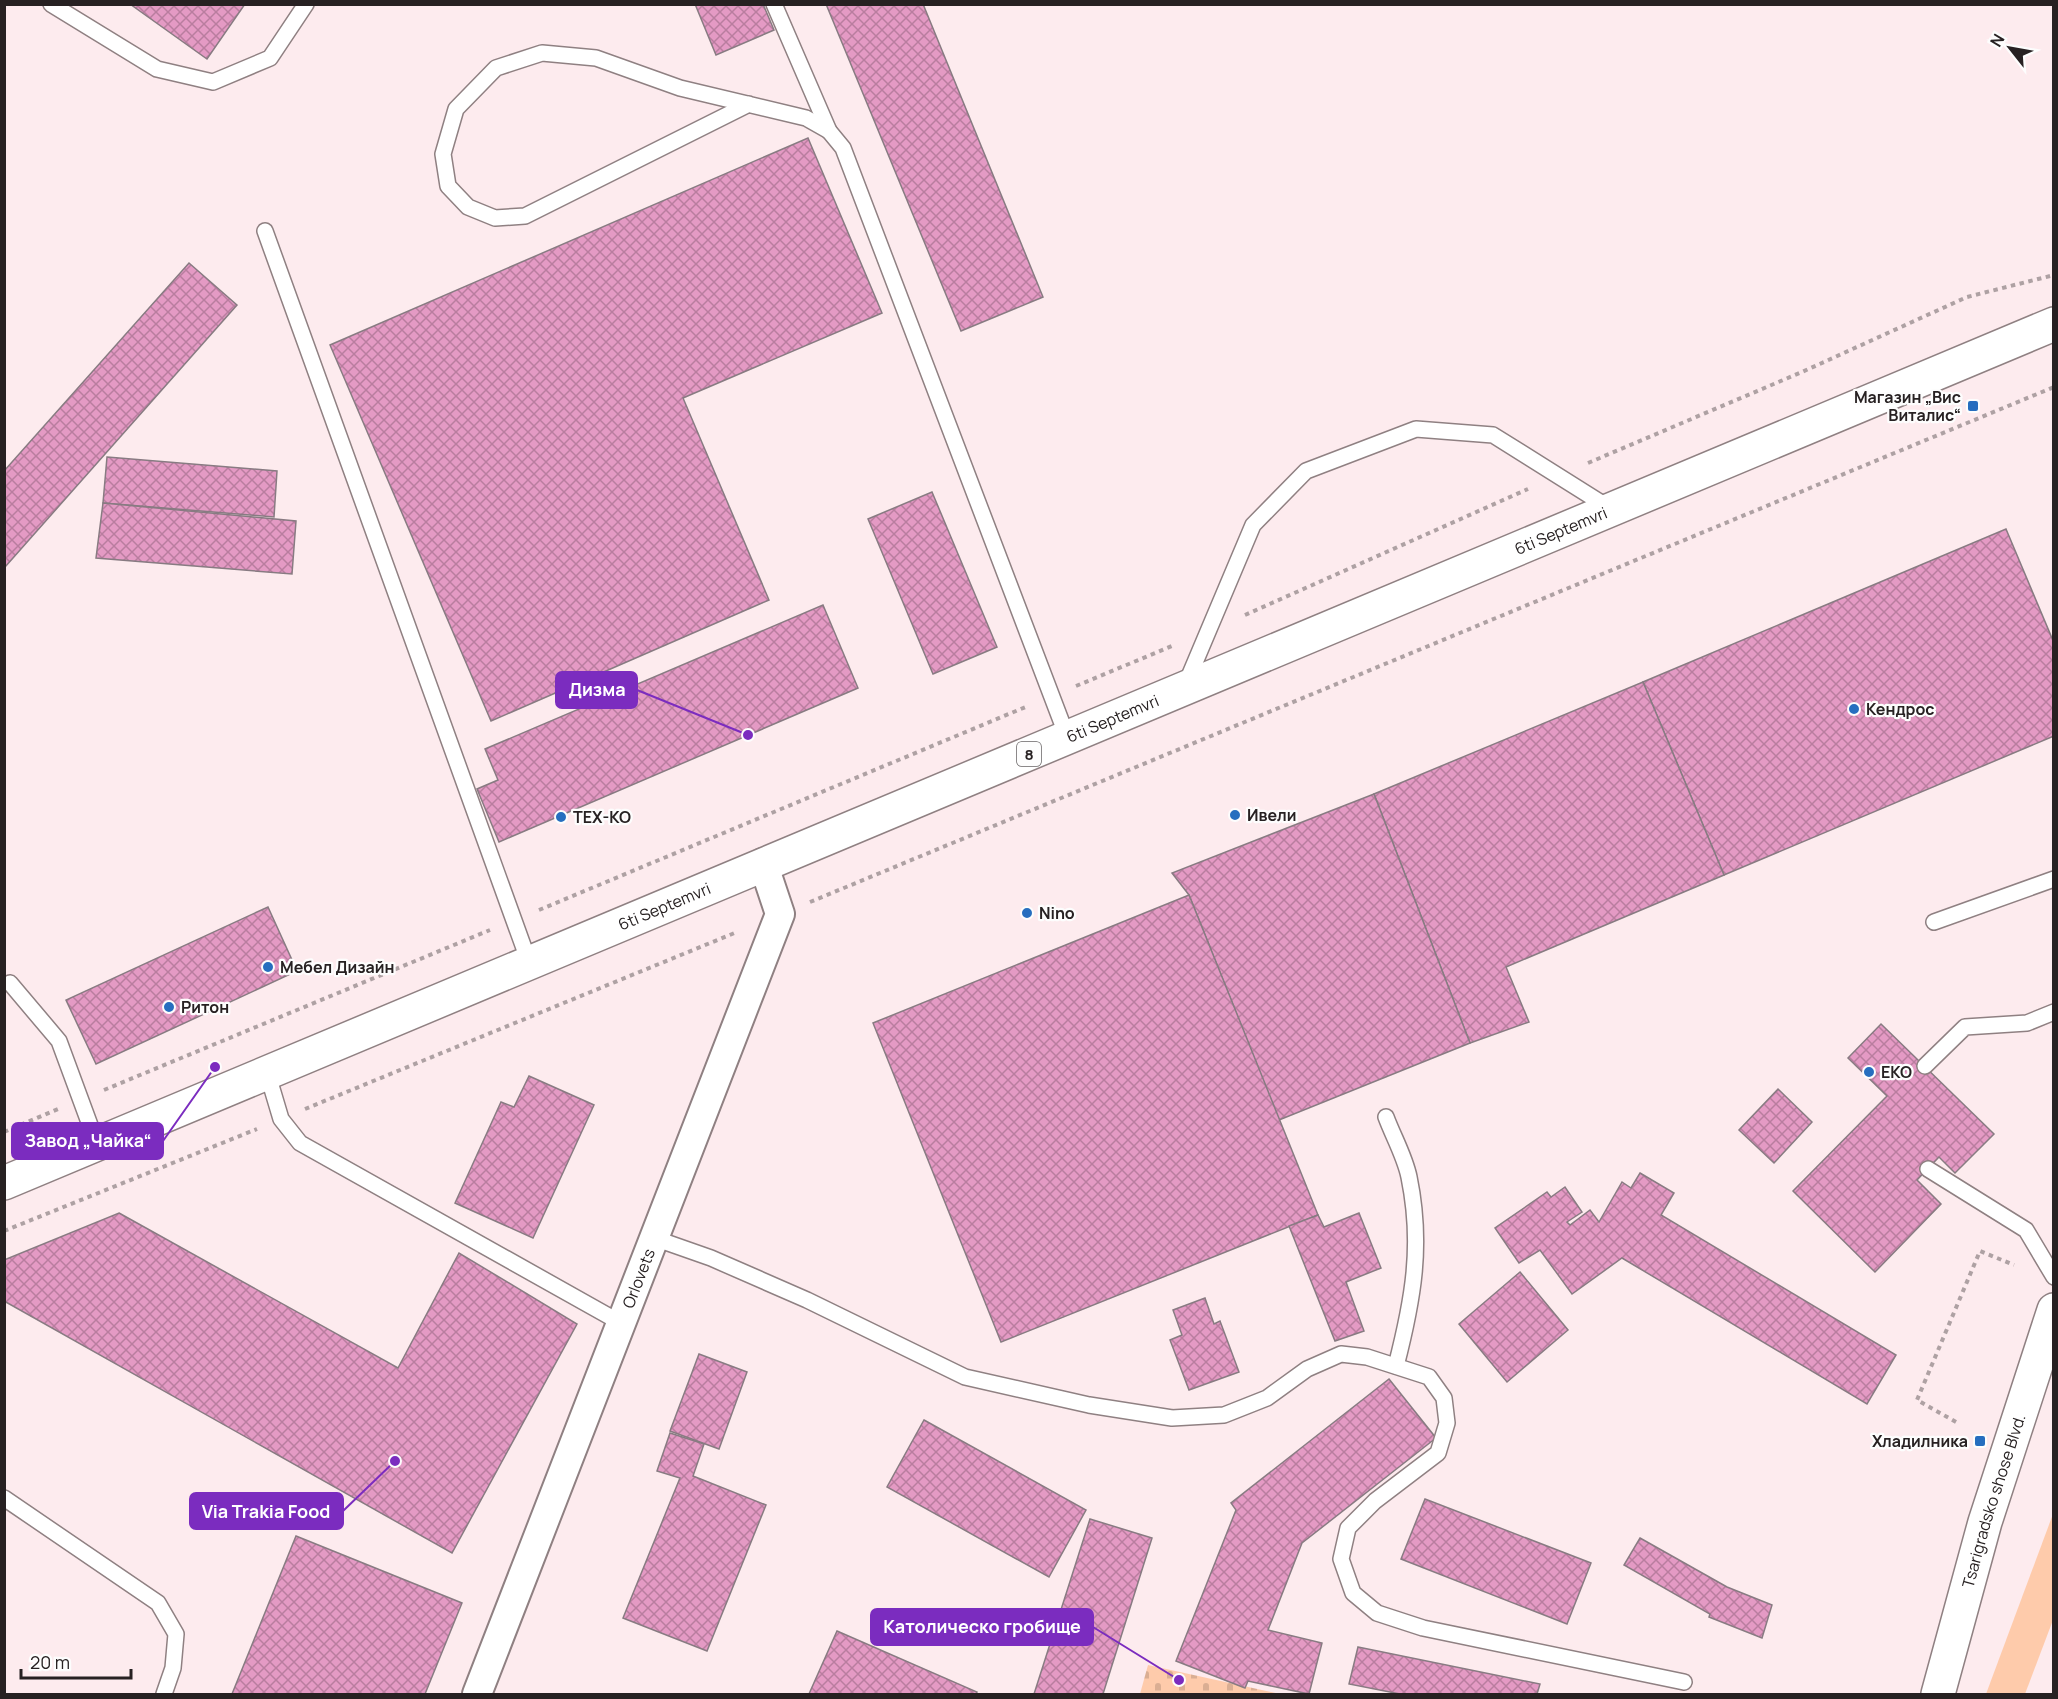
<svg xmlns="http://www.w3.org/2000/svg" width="2058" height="1699" font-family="Manrope,sans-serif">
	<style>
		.green { fill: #fecbab }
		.cemetery { fill: url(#cemetery-stones) }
		.building { fill: url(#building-cross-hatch); stroke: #887b82; stroke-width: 1.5 }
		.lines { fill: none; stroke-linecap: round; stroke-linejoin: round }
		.service-casing { stroke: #8f8082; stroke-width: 18 }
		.minor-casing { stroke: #8f8082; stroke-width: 32 }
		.primary-casing { stroke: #8f8082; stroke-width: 36 }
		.path { stroke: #aea1a3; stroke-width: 4; stroke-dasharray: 4.5 4.5; stroke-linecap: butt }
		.service { stroke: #fff; stroke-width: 15 }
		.minor { stroke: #fff; stroke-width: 28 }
		.primary { stroke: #fff; stroke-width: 33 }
		.poi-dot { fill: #266ebf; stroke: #fdfdfd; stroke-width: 2 }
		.labels { text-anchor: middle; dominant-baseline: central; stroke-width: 4.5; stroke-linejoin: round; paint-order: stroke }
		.shield { fill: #fdfdfd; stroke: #676364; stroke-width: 1.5 }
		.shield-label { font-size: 15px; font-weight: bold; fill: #272122 }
		.poi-label { font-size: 16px; font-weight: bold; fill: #272122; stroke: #fdfdfd; text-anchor: start }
		.street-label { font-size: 16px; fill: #272122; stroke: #fdfdfd }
		.leader { fill: none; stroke: #7b2cbf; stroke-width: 2 }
		.callout-dot { fill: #7b2cbf; stroke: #fdfdfd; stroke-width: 2 }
		.callout { fill: #7b2cbf; stroke: #7b2cbf; stroke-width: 2 }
		.callout-label { font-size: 18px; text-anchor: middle; font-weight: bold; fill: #fff }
	</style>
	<defs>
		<pattern id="cemetery-stones" width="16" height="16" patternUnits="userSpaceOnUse" patternTransform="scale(1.5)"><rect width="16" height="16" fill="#fecbab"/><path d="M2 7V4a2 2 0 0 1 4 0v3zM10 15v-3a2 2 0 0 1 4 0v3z" fill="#daae93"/></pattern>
		<pattern id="building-cross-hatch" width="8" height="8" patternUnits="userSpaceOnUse" patternTransform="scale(1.5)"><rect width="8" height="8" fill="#e49ac4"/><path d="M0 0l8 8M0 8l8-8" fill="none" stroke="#b97d9f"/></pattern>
	</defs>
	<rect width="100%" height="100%" fill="#fdebee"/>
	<polygon class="green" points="2053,1514 2053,1620 2025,1694 1986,1694"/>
	<polygon class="cemetery" points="1148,1665 1280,1694 1140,1694"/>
	<g class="building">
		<polygon points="130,4 245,4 207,59"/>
		<polygon points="695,4 763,4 774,30 716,55"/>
		<polygon points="826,4 923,4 1043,297 961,331"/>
		<polygon points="808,138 882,313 683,398 769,600 491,721 330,345"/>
		<polygon points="189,263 237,305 5,567 4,471"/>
		<polygon points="107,457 277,471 274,517 103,503"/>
		<polygon points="932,492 997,647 933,674 868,519"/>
		<polygon points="103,503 296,521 292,574 96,558"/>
		<polygon points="2006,529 2054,643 2054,736 1724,875 1643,682"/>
		<polygon points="823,605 858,688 499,842 477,789 498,780 485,749"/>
		<polygon points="1643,682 1724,875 1506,967 1529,1022 1470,1043 1374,794"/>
		<polygon points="1374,794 1470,1043 1279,1120 1189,895 1172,873"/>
		<polygon points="1189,895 1318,1215 1001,1342 873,1023"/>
		<polygon points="268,907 297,971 96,1064 66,1000"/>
		<polygon points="1881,1024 1994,1134 1955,1173 1939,1157 1917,1180 1941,1204 1875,1272 1793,1191 1887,1096 1848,1058"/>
		<polygon points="529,1076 594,1105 533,1238 455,1203 501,1102 514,1107"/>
		<polygon points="1778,1089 1812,1122 1774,1163 1739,1130"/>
		<polygon points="1640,1173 1674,1193 1661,1215 1896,1355 1867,1404 1622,1258 1572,1294 1540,1250 1519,1263 1495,1228 1547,1192 1551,1197 1565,1187 1582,1212 1567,1222 1570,1225 1590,1210 1599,1222 1622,1182 1631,1188"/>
		<polygon points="119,1213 398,1368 459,1253 577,1324 452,1553 4,1301 4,1260"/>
		<polygon points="1359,1213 1381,1268 1346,1282 1364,1331 1335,1341 1289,1226 1318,1215 1324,1227"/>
		<polygon points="1520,1272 1568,1330 1507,1382 1459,1324"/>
		<polygon points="1205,1298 1214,1324 1220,1321 1239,1372 1189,1390 1170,1340 1182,1335 1173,1310"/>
		<polygon points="699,1354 747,1372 719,1449 670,1431"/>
		<polygon points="1389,1379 1436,1438 1302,1543 1268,1630 1322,1643 1309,1694 1248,1681 1245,1688 1176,1661 1236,1510 1231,1503"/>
		<polygon points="924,1420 1086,1510 1049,1577 887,1487"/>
		<polygon points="670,1433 704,1444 693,1476 766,1505 707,1651 623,1618 680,1478 657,1471"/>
		<polygon points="1425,1499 1591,1563 1567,1624 1401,1559"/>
		<polygon points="1090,1519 1152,1538 1103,1694 1034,1694"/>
		<polygon points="296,1536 462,1603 425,1694 232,1694"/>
		<polygon points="1640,1538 1727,1587 1772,1605 1762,1638 1709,1617 1710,1614 1624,1565"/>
		<polygon points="837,1631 977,1692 976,1694 809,1694"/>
		<polygon points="1358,1647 1540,1684 1537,1694 1400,1694 1349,1684"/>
	</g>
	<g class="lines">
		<g class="service-casing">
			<g id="service">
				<polyline points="51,4 157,69 213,82 270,58 306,4"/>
				<polyline points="774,4 829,131 843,148 1068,739"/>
				<polyline points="749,104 525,216 495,218 468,207 448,186 443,154 456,109 496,68 542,53 596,58 680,88 806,118 829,131"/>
				<polyline points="265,231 529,962"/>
				<polyline points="1185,686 1253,525 1306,471 1416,429 1493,435 1611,509"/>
				<polyline points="1934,922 2054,879"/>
				<polyline points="10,983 59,1041 97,1144"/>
				<polyline points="1925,1066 1965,1027 2027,1023 2054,1012"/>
				<polyline points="267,1072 281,1119 300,1143 621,1323"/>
				<path d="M 1386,1117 C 1393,1136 1405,1157 1409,1177 C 1423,1245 1413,1300 1396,1366"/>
				<polyline points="1928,1169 2026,1230 2054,1277"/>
				<polyline points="654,1238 711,1258 807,1300 965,1377 1089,1405 1172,1418 1224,1415 1267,1398 1307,1369 1341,1354 1367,1357 1429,1377 1444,1398 1447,1423 1438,1453 1375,1501 1348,1528 1341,1559 1353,1593 1377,1613 1423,1628 1684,1682"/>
				<polyline points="4,1498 158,1603 176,1634 173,1668 164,1694"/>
			</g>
		</g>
		<g class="minor-casing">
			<g id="minor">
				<path id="s1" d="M 477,1694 L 780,914 L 763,863"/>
			</g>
		</g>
		<g class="primary-casing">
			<g id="primary">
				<path id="s2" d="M 4,1183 L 2054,324"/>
				<path id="s3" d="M 1938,1694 L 1985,1522 L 2054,1310"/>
			</g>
		</g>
		<g class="path">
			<polyline points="1588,463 1802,372 1967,297 2054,275"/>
			<polyline points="1245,615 1528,489"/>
			<polyline points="1076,686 1172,646"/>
			<polyline points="810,902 2054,387"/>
			<polyline points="539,910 1028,706"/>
			<polyline points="104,1090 490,930"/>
			<polyline points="305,1109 737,932"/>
			<polyline points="4,1132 58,1109"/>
			<polyline points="4,1231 257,1129"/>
			<polyline points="1956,1422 1917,1400 1980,1251 2014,1265"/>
		</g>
		<use href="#service" class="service"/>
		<use href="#minor" class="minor"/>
		<use href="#primary" class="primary"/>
	</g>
	<g class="poi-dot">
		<rect x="1967" y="400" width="12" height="12" rx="3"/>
		<circle cx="1854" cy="709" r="6"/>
		<circle cx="1235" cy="815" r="6"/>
		<circle cx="561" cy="817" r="6"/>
		<circle cx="1027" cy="913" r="6"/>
		<circle cx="268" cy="967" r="6"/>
		<circle cx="169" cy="1007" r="6"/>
		<circle cx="1869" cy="1072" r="6"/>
		<rect x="1974" y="1435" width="12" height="12" rx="3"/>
	</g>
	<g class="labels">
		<rect class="shield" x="1017" y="742" width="24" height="24" rx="4.5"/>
		<g class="shield-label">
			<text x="1029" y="754">8</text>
		</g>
		<g class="poi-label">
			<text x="1961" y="397" text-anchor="end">Магазин „Вис<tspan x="1961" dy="18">Виталис“</tspan></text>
			<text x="1866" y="709">Кендрос</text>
			<text x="1247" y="815">Ивели</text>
			<text x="573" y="817">ТЕХ-КО</text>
			<text x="1039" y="913">Nino</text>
			<text x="280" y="967">Мебел Дизайн</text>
			<text x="181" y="1007">Ритон</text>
			<text x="1881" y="1072">EKO</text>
			<text x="1968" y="1441" text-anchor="end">Хладилника</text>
		</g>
		<g class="street-label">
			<text stroke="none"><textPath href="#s2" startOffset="1688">6ti Septemvri</textPath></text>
			<text stroke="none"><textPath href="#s2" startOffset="1202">6ti Septemvri</textPath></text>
			<text stroke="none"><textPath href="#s2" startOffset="716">6ti Septemvri</textPath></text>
			<text stroke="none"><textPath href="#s1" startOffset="446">Orlovets</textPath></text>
			<text stroke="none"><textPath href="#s3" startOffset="201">Tsarigradsko shose Blvd.</textPath></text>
		</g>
	</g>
	<path class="leader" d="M748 735L637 690M215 1067L163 1141M395 1461L343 1511M1179 1680L1093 1627"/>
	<g class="callout-dot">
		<circle cx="748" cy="735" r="6"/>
		<circle cx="215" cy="1067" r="6"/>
		<circle cx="395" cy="1461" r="6"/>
		<circle cx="1179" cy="1680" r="6"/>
	</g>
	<g class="callout">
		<rect x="556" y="672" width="81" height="36" rx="6"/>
		<rect x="12" y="1123" width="151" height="36" rx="6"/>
		<rect x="190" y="1493" width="153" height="36" rx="6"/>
		<rect x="871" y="1609" width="222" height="36" rx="6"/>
	</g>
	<g class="callout-label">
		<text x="597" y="696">Дизма</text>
		<text x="88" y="1147">Завод „Чайка“</text>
		<text x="266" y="1518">Via Trakia Food</text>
		<text x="982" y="1633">Католическо гробище</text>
	</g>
	<rect width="2058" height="1699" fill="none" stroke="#272122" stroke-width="12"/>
	<g transform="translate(2010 48) rotate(301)" stroke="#fdfdfd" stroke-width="4.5" paint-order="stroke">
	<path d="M0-4.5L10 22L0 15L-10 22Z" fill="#272122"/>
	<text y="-9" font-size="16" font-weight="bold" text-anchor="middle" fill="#272122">N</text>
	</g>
	<path d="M21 1669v9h110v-9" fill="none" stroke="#272122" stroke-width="3"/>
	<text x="30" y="1669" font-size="18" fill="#272122" stroke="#fdfdfd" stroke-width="4.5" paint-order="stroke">20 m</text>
</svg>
